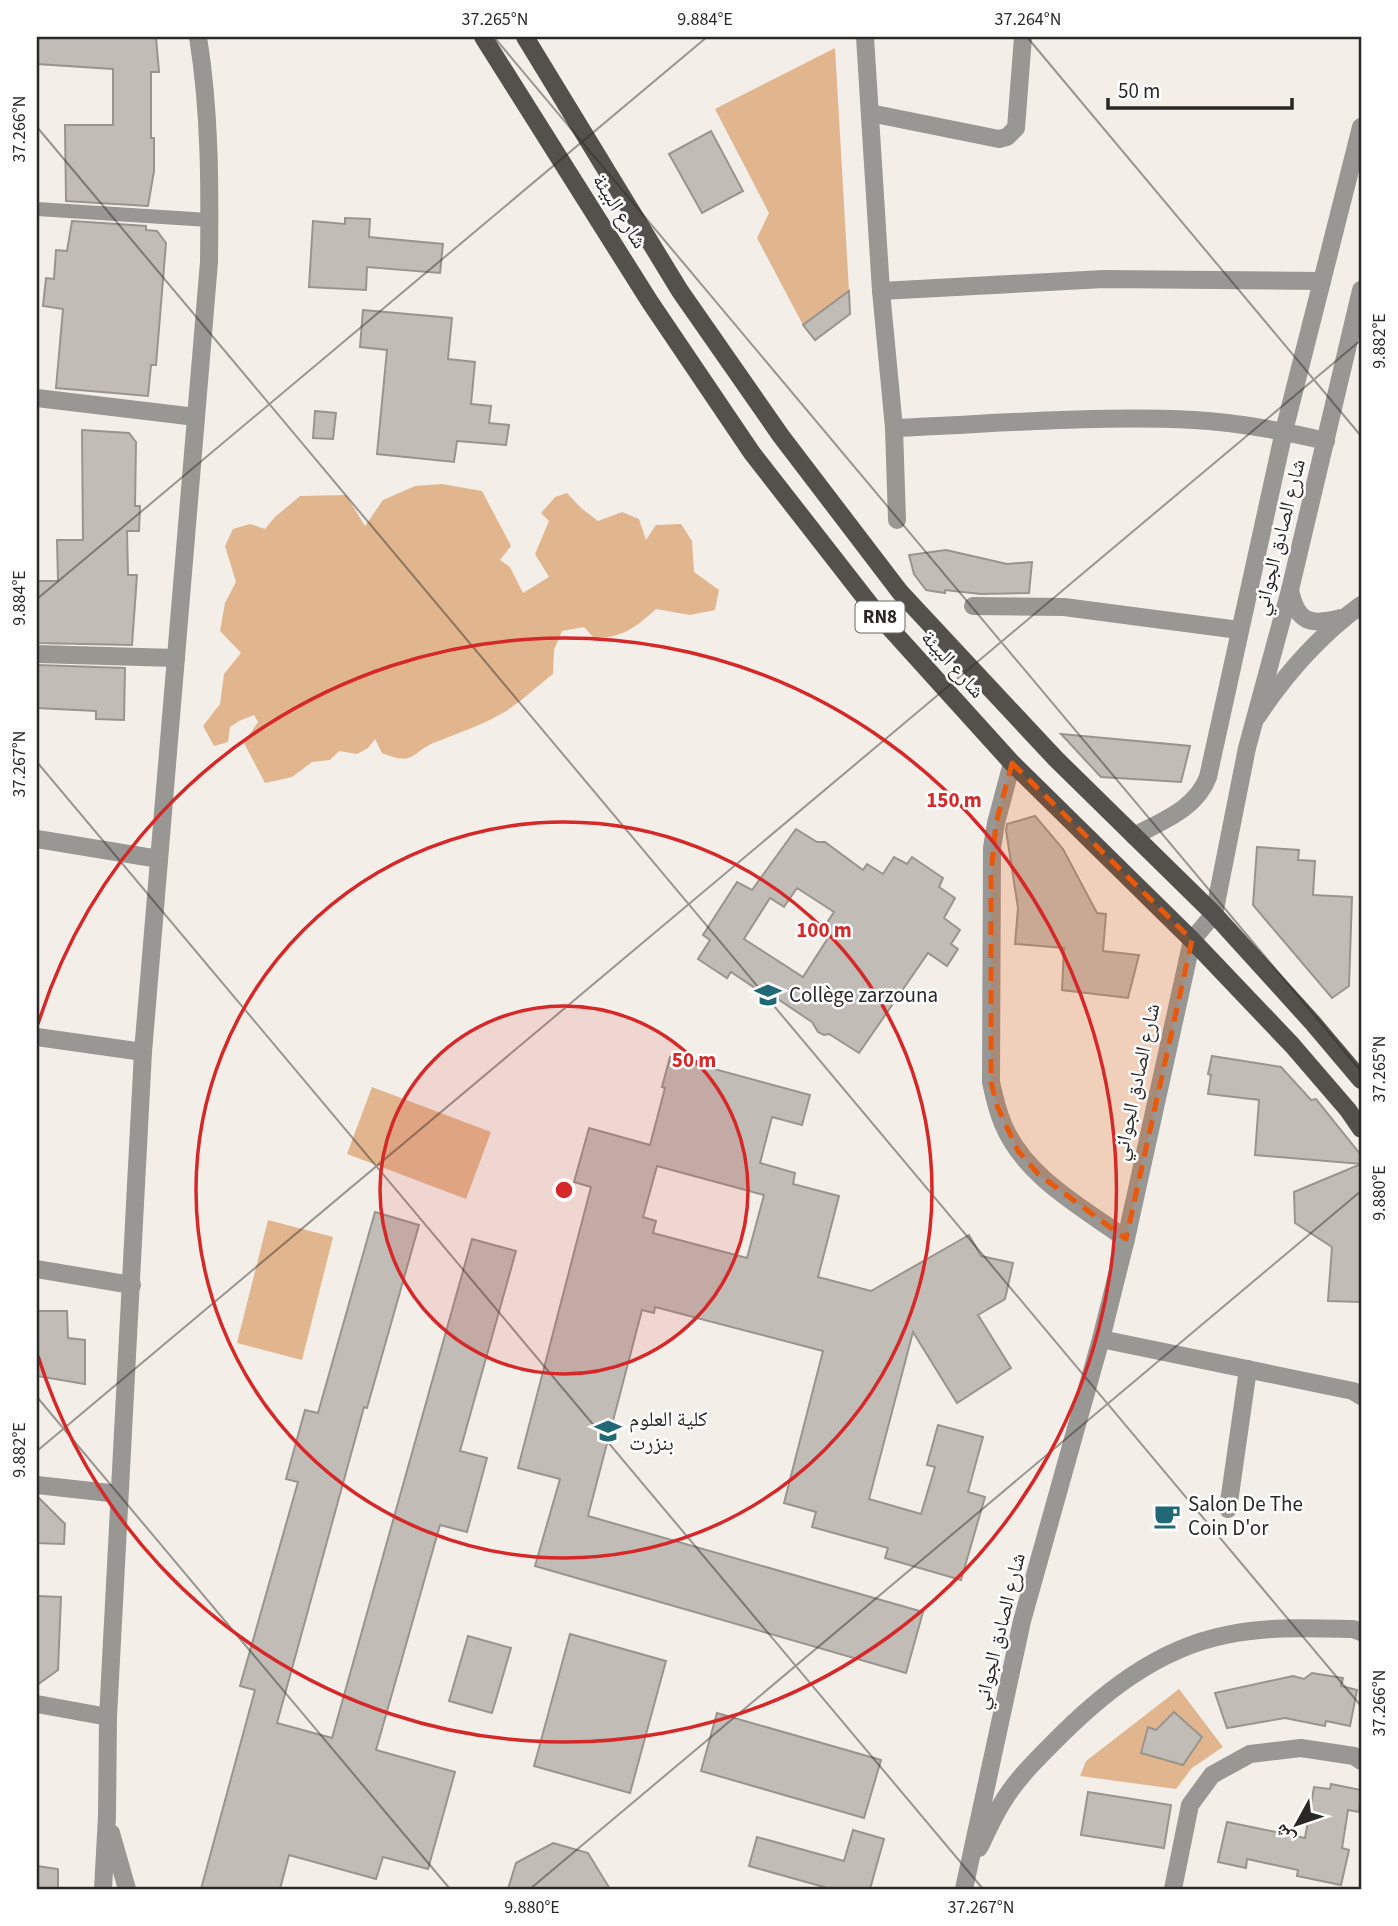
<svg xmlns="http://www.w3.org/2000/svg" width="1398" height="1926" font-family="'Source Sans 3','Noto Naskh Arabic',sans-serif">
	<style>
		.green { fill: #e1b68e }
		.building { fill: #c2bcb7; stroke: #9a948f; stroke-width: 2; fill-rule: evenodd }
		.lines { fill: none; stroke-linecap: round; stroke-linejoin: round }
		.service { stroke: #999794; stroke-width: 14 }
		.minor { stroke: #999794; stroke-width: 18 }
		.tertiary { stroke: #999794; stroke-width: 18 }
		.primary { stroke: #54504c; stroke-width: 18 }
		.marked { fill: #e8590c; fill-opacity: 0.2; stroke: #e8590c; stroke-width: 5; stroke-dasharray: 14 9; stroke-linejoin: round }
		.ticks { fill: none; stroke: #2a2826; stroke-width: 2; stroke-opacity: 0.45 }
		.ring { fill: none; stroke: #d62828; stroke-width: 3.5 }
		.labels { text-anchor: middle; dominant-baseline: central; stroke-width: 5; stroke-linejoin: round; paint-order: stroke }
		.shield { fill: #fff; stroke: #6a6867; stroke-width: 2 }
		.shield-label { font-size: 19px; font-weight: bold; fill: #2a2826 }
		.street-label { font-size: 21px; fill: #2a2826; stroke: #fff }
		.poi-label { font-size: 21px; fill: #2a2826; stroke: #fff; text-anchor: start }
		.centre { fill: #d62828; stroke: #fff; stroke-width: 3.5 }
		.ring-label { font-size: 21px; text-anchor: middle; font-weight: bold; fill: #d62828; stroke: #fff; stroke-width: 5; stroke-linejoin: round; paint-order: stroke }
		.neatline { fill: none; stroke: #2a2826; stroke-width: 2.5 }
		.ticks-label { font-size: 18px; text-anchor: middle; fill: #2a2826 }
	</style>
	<rect width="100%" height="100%" fill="#f4eee8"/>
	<g class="green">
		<polygon points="835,48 849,291 803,325 757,238 769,213 715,109"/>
		<path d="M 442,484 L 482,491 L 511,546 L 500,560 L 510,567 L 523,593 L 549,577 L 535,554 L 549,521 L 541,513 L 555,497 L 567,493 L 581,508 L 598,521 L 622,512 L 639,519 L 646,540 L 656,525 L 681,524 L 692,541 L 694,572 L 719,590 L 715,610 L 690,615 L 656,609 C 636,627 623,638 594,638 L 584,627 L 562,631 L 554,650 L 553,674 C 536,687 519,704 501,714 C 480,726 458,733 436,742 C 410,752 416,767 382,753 L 375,739 L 368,748 L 357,754 L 339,751 L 330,760 L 312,762 L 292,777 L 265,783 L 244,743 L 258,722 L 254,715 L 239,721 L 230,727 L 228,742 L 214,746 L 203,726 L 220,704 L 224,674 L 241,653 L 220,631 L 225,603 L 236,582 L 225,546 L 233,529 L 250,524 L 265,529 L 275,517 L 300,496 L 346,495 L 365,526 L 383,500 L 415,486 Z"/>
		<polygon points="372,1087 491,1132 466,1199 347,1154"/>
		<polygon points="268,1220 333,1237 302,1360 237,1343"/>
		<polygon points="1179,1689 1223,1747 1192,1768 1176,1789 1080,1776 1086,1761"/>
	</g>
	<g class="building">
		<polygon points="37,37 156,37 159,72 151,72 151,138 154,138 154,171 148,206 66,201 65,125 113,125 113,69 37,64"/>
		<polygon points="711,131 743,191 702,213 669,154"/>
		<polygon points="345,218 370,219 369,237 443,244 440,273 367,267 366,290 309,287 313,221 345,224"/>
		<polygon points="72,221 146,226 146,230 157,231 166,243 156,365 151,365 148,396 56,388 63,309 43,306 46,278 54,279 56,250 67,251"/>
		<polygon points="849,291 850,314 815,340 803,325"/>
		<polygon points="363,310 452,318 448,359 475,362 471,404 491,406 489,423 509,425 506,445 457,441 454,462 377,454 387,350 360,347"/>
		<polygon points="315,411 336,413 333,439 313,438"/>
		<polygon points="82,430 129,433 136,442 135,506 140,506 139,531 127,531 128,575 137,575 132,645 37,643 37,581 58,581 57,540 83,540"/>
		<polygon points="946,550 1007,564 1032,562 1029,593 981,594 945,590 945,593 926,590 914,574 909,555"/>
		<polygon points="37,665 125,668 124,720 96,719 96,711 37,708"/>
		<polygon points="1061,734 1190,746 1181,782 1101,777"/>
		<polygon points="1035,816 1063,849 1097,913 1106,914 1103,951 1139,955 1128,998 1062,990 1064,948 1015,944 1018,908 1006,830 1007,824"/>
		<path d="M 796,829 L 817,842 L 825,842 L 863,870 L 867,864 L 883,874 L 894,857 L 907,864 L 912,857 L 943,878 L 939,887 L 955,898 L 944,918 L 960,930 L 951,944 L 958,949 L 947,966 L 928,953 L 859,1053 L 829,1034 L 824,1035 L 818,1032 L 812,1022 L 760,987 L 758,990 L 731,972 L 727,978 L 698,959 L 710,940 L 703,935 L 737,882 L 752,890 ZM 797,888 L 834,912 L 820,933 L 828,938 L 803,977 L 744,939 L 770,898 L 784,907 Z"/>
		<polygon points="1257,847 1299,850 1298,860 1315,861 1313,895 1352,897 1349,986 1332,998 1253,905"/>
		<polygon points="1212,1056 1281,1067 1311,1100 1316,1099 1361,1155 1361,1164 1255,1155 1259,1100 1208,1094 1211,1075 1208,1074"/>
		<path d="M 670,1057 L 810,1095 L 802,1125 L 772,1117 L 760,1163 L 795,1173 L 793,1184 L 839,1196 L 818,1277 L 871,1291 L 969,1235 L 981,1256 L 1013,1263 L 1005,1299 L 978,1315 L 1011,1368 L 957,1403 L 913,1332 L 869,1499 L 921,1514 L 935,1467 L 927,1465 L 938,1425 L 983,1437 L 968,1492 L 985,1497 L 961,1580 L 885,1558 L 888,1548 L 812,1527 L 816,1512 L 784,1503 L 823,1351 L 655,1307 L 654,1313 L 642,1310 L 588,1516 L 923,1612 L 906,1673 L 535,1566 L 560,1479 L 518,1468 L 591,1187 L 574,1182 L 589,1128 L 650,1145 L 665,1088 L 662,1087 ZM 657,1166 L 764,1195 L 747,1258 L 653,1233 L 656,1221 L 643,1217 Z"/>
		<polygon points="1361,1164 1361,1302 1328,1301 1332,1247 1295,1223 1294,1192"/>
		<polygon points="375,1212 419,1225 367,1408 364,1407 277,1723 332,1738 472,1239 516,1251 460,1451 487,1458 467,1532 440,1525 376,1750 455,1772 428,1869 383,1857 376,1879 289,1855 280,1889 201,1889 255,1690 240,1686 298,1482 286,1479 305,1410 318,1413"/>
		<polygon points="37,1311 67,1311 68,1338 85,1340 85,1384 37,1376"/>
		<polygon points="37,1496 65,1524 64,1544 37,1543"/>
		<polygon points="37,1596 61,1597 58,1670 37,1685"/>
		<polygon points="570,1634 666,1661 630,1793 534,1766"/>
		<polygon points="468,1636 511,1648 492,1713 449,1701"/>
		<polygon points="1312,1673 1343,1678 1341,1686 1357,1690 1350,1726 1326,1721 1325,1726 1285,1718 1227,1728 1215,1693 1293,1676 1304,1679"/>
		<polygon points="1174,1712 1202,1737 1183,1765 1141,1753 1148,1727 1156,1730"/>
		<polygon points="717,1713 881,1760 864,1818 701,1771"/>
		<polygon points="1331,1784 1361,1790 1359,1812 1348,1810 1342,1848 1349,1850 1341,1885 1297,1876 1298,1870 1247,1859 1246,1868 1218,1862 1227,1822 1305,1838 1314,1787 1330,1789"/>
		<polygon points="1088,1792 1171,1805 1164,1848 1081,1835"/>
		<polygon points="853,1830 884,1839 870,1889 831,1889 749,1866 757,1837 844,1861"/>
		<polygon points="553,1843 588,1853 610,1889 508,1889 516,1863"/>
		<polygon points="37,1866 58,1869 58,1889 37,1888"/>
	</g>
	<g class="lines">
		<polyline class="service" points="37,209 209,220"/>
		<g class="minor">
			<polyline points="865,37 881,291 894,428 897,520"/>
			<polyline points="870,113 999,139 1007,137 1016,128 1023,37"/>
			<polyline points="881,291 1104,279 1322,281"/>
			<polyline points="37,398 196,417"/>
			<path d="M 894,428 C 993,424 1094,415 1194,420 C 1238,422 1283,431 1326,441"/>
			<path d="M 1290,590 C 1297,623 1311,626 1341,618"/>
			<polyline points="973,606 1064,607 1239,630"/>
			<polyline points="37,654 176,658"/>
			<path d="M 1257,717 C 1286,673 1319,636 1361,605"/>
			<path d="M 1012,763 L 996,823 L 992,848 L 991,1082 C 994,1096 997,1110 1003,1124 C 1025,1177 1082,1207 1126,1239"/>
			<polyline points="37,839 159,859"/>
			<polyline points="37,1037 143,1052"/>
			<polyline points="37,1269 132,1285"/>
			<polyline points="1101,1339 1353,1391 1361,1396"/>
			<polyline points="37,1485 119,1494"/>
			<polyline points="1228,1509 1248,1369"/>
			<polyline points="37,1704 108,1717"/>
			<polyline points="1173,1889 1190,1805 1212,1775 1250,1754 1301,1748 1354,1756 1361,1761"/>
		</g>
		<g class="tertiary">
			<path d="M 1134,836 C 1162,821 1196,809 1208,777 L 1284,431 L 1361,127"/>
			<polyline points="111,1833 127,1889"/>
			<path d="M 979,1848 C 987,1832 994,1815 1004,1800 C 1016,1780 1035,1761 1052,1744 C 1100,1695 1156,1649 1226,1635 C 1270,1626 1308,1628 1353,1629 L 1361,1632"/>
			<path d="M 103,1889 L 107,1816 L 108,1717 L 143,1052 L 209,262 C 210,187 210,111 198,37"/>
			<polyline points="964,1889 1022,1621 1101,1339 1126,1239 1192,940 1214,914 1247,748 1290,590 1361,290"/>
		</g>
		<g class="primary">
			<polyline points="483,37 650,302 752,453 879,616 1012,763 1192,940 1292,1045 1348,1110 1361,1129"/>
			<polyline points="525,37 680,291 781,436 900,592 1055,758 1214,914 1312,1022 1361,1080"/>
		</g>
	</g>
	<path class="marked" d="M 1012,763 L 1192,940 L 1126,1239 L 1038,1174 L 1018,1151 L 997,1106 L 991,1082 L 991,874 L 996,823 Z"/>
	<path class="ticks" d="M 494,37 L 1361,1071M 1027,37 L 1361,436M 37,127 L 1361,1706M 37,599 L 707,37M 37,762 L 983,1889M 37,1397 L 450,1889M 37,1451 L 1361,340M 530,1889 L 1361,1191"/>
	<circle cx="564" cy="1190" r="184" fill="#d62828" fill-opacity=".12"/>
	<g class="ring">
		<circle cx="564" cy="1190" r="184"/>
		<circle cx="564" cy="1190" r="368"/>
		<path d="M38 1024A552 552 0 1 1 38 1356"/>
	</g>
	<defs>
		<g id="university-bare" transform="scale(2.1)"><path d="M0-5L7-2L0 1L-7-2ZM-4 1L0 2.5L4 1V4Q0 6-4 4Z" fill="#216876" stroke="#fff" stroke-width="2.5" paint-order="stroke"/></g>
		<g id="cafe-bare" transform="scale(2.1)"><path d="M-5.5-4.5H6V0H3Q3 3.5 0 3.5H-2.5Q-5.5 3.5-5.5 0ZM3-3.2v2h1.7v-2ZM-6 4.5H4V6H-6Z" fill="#216876" stroke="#fff" stroke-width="2.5" paint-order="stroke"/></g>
	</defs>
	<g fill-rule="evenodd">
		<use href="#university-bare" x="768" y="995"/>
		<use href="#university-bare" x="608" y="1431"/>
		<use href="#cafe-bare" x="1167" y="1516"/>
	</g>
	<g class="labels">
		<rect class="shield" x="855.5" y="601.5" width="49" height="31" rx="5"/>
		<g class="shield-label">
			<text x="880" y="617">RN8</text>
		</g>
		<g class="street-label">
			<text transform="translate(620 211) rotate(58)">شارع البيئة</text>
			<text transform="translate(1279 537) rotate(-76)">شارع الصادق الجواني</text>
			<text transform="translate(953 664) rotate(48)">شارع البيئة</text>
			<text transform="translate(1136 1082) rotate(-78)">شارع الصادق الجواني</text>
			<text transform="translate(999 1631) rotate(-76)">شارع الصادق الجواني</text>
		</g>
		<g class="poi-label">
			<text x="789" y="995">Collège zarzouna</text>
			<text x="629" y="1419">كلية العلوم<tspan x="629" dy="24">بنزرت</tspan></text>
			<text x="1188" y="1504">Salon De The<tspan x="1188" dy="24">Coin D'or</tspan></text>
		</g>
	</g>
	<circle cx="564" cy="1190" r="10" class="centre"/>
	<g class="ring-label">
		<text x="954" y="807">150 m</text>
		<text x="824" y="937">100 m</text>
		<text x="694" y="1067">50 m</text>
	</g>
	<rect width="1398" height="1926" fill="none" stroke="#ffffff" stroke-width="77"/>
	<g transform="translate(1297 1824) rotate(230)" stroke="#ffffff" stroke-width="5" paint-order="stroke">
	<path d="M0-5L12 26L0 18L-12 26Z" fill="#2a2826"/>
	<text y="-10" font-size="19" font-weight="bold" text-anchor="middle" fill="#2a2826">ش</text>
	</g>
	<path d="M1108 98v10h184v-10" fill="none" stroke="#2a2826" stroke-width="3.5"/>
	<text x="1118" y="98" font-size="21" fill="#2a2826" stroke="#ffffff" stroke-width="5" paint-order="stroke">50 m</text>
	<rect x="38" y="38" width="1322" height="1850" class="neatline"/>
	<g class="ticks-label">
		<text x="495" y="25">37.265°N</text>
		<text x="705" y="25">9.884°E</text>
		<text x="1028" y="25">37.264°N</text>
		<text transform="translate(19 129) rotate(-90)" y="6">37.266°N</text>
		<text transform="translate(1379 341) rotate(-90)" y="6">9.882°E</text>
		<text transform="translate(19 598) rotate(-90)" y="6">9.884°E</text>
		<text transform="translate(19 764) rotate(-90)" y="6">37.267°N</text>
		<text transform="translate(1379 1069) rotate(-90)" y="6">37.265°N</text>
		<text transform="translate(1379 1193) rotate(-90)" y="6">9.880°E</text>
		<text transform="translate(19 1450) rotate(-90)" y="6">9.882°E</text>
		<text transform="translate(1379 1703) rotate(-90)" y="6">37.266°N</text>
		<text x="532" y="1913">9.880°E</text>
		<text x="981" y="1913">37.267°N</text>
	</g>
</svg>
